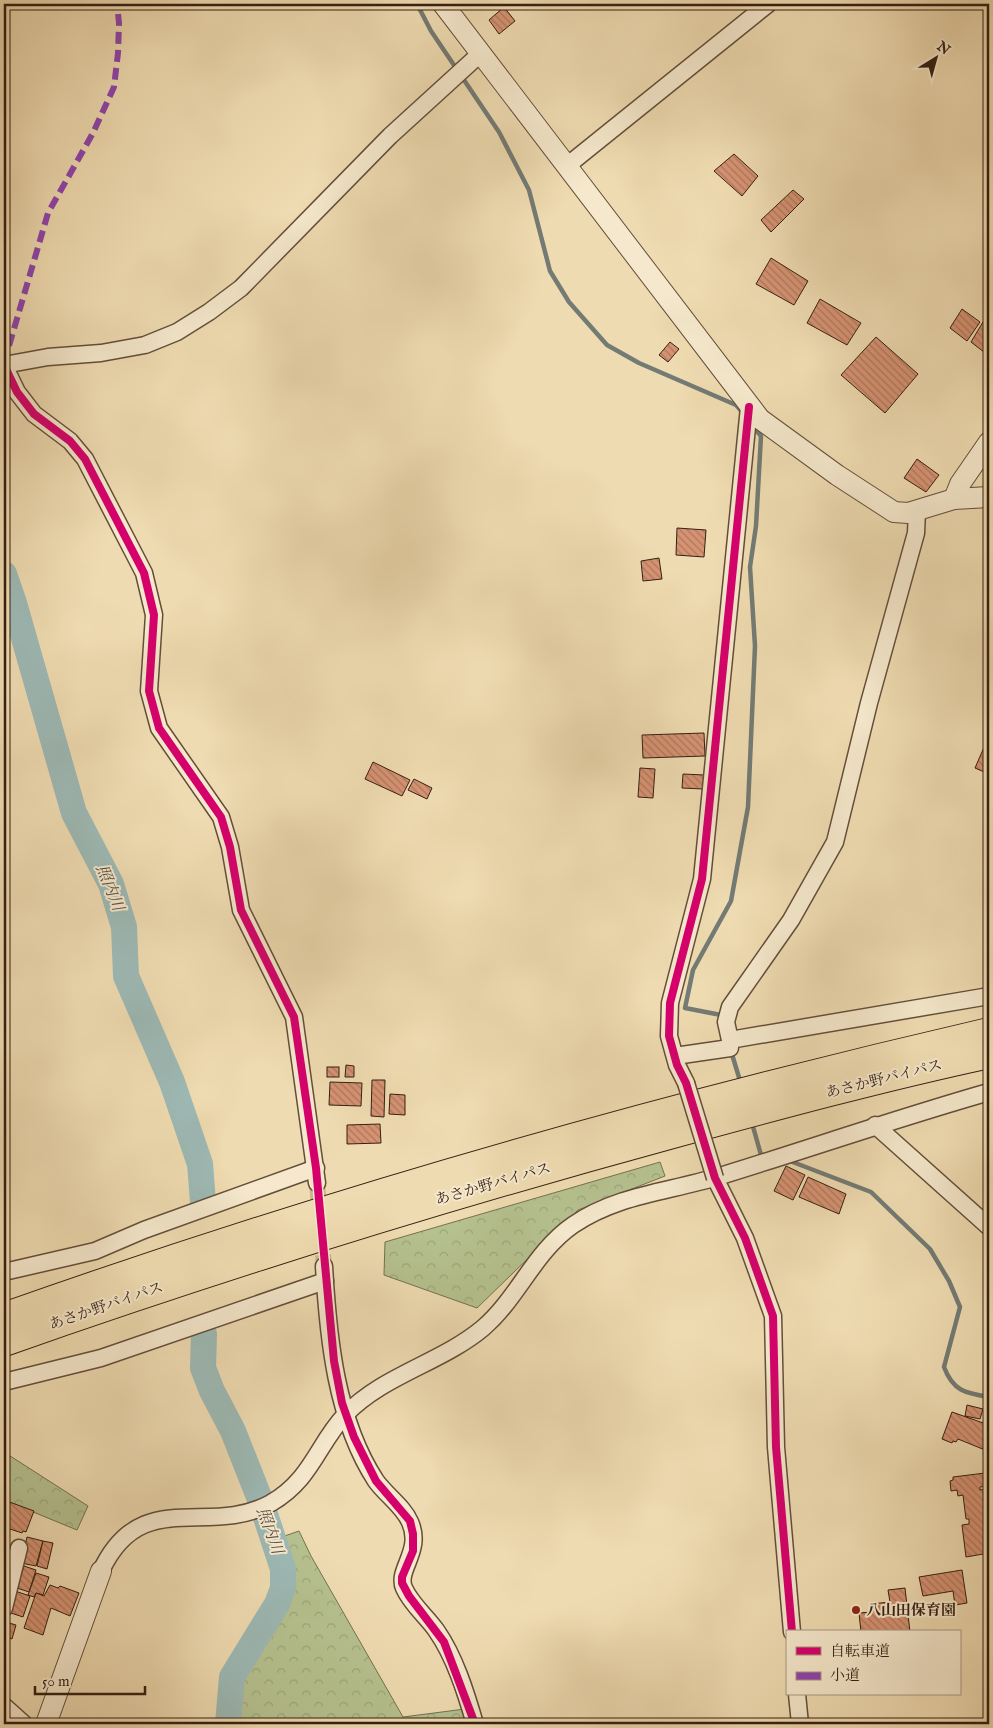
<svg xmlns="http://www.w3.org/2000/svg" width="993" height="1728" font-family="'IM FELL English','Noto Serif JP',serif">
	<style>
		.forest { fill: url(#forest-crowns); stroke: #757051 }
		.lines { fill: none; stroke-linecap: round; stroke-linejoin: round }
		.stream { stroke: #737b74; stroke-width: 4.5 }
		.river { stroke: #9db9b5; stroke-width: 26 }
		.building { fill: url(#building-back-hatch); stroke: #351f13 }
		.minor-tunnel { stroke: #cab591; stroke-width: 16; stroke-dasharray: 16 8; stroke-linecap: butt }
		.minor-casing { stroke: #644e3a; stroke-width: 19 }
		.tertiary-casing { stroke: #644e3a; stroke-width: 22 }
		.trunk-casing { stroke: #351f13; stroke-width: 30 }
		.minor { stroke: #f5e8cc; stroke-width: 16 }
		.tertiary { stroke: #f5e8cc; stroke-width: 20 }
		.trunk { stroke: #efdbb1; stroke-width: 28 }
		.minor-bridge-casing { stroke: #644e3a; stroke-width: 19; stroke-linecap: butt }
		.minor-bridge { stroke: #f5e8cc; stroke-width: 16 }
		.quiet { stroke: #8e44ad; stroke-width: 6; stroke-dasharray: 12 6; stroke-linecap: butt }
		.cycleway-casing { stroke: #f5e8cc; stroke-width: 11 }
		.cycleway { stroke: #d6006c; stroke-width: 8 }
		.poi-dot { fill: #8f2418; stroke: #f5e8cc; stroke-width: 2 }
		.labels { text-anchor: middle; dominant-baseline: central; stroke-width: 4; stroke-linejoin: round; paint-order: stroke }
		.street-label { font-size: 15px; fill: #351f13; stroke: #f5e8cc }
		.poi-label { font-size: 15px; font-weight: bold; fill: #351f13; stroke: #f5e8cc; text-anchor: start }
		.water-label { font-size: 16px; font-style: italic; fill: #544d44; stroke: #f5e8cc }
	</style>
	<defs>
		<pattern id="forest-crowns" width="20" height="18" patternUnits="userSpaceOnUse" patternTransform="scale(1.25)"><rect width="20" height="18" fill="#b5c18f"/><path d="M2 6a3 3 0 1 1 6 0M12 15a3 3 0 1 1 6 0" fill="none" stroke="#9ca57a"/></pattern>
		<pattern id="building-back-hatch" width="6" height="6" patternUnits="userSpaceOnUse" patternTransform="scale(1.25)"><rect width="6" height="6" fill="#d69373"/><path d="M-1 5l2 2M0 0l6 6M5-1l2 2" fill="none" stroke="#ae775d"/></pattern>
	</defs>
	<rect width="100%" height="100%" fill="#efdbb1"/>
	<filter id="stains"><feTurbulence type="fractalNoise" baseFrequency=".004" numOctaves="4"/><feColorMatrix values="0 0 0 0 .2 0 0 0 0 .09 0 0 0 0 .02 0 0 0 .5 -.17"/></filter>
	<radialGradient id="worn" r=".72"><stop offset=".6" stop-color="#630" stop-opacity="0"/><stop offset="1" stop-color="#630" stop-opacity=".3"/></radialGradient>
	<g class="forest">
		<polygon points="660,1162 665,1176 578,1210 477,1308 384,1275 385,1242"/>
		<polygon points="4,1452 88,1506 77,1530 4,1500"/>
		<polygon points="299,1531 311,1556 403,1717 465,1709 469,1724 239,1724 237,1676 276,1592 273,1540"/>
	</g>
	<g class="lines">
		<g class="stream">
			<polyline points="417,4 431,31 499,132 529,190 550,271 569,302 607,345 639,363 736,405 743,413"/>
			<polyline points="722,1019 721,1015 685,1008 693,970 731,901 748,807 755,646 750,567 756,526 761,436 752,425"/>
			<polyline points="731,1051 741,1084"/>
			<polyline points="752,1123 761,1155 765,1155"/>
			<path d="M 790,1161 L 871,1192 L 930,1249 L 949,1281 L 960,1307 L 944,1367 C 953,1391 965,1393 989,1397"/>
		</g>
		<g class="river">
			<polyline points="4,574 14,603 74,813 111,884 124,927 126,976 172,1082 200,1164 203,1202"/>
			<polyline points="204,1334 203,1368 212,1391 233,1431 261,1502 283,1569 283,1588 277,1604 232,1677 228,1724"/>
		</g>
	</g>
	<g class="building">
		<polygon points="504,7 515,21 499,34 489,20"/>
		<polygon points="734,154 758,176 742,196 714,171"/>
		<polygon points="793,190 804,199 771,232 761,220"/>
		<polygon points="771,258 808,281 794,305 756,284"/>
		<polygon points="820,299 861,323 847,345 807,323"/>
		<polygon points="962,309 980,322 967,341 950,328"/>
		<polygon points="983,322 989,326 989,356 971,342"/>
		<polygon points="876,337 918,374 885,413 841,375"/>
		<polygon points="670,342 679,349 668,362 659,355"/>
		<polygon points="917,459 939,475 926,492 904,478"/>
		<polygon points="677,528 706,530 704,557 676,555"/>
		<polygon points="659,558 662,579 643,581 641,561"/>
		<polygon points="704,733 705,756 643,758 642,735"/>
		<polygon points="985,745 989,747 989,774 975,768"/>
		<polygon points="373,762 410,780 402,796 365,779"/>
		<polygon points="640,768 655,769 653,798 638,797"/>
		<polygon points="683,774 704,775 703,789 682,788"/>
		<polygon points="414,779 432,788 427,799 408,790"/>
		<polygon points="346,1065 354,1066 354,1077 345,1077"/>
		<rect x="327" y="1067" width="12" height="10"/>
		<polygon points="372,1080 385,1080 384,1117 371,1116"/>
		<polygon points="330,1082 362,1083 361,1106 329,1105"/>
		<polygon points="390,1094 405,1095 405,1115 389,1114"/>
		<polygon points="380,1124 381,1143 347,1144 347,1125"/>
		<polygon points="786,1166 805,1175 793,1200 774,1191"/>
		<polygon points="808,1177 846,1194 839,1214 799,1197"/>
		<polygon points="967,1405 983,1409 980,1419 965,1416"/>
		<polygon points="952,1412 989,1425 989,1456 983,1454 985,1450 958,1439 956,1442 953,1441 952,1443 942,1439"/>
		<polygon points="985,1473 987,1486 980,1487 980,1490 985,1489 986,1512 989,1511 989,1553 966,1557 962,1525 969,1524 969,1519 966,1519 963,1495 958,1496 957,1490 951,1491 950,1481 953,1480 953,1477"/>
		<polygon points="4,1500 34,1511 26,1532 23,1531 22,1533 4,1527"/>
		<polygon points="27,1537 43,1541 36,1566 21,1563"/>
		<polygon points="43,1541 53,1543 47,1569 37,1566"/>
		<polygon points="24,1566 36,1570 29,1592 17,1588"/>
		<polygon points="962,1570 967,1603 955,1605 953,1591 923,1596 919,1577"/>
		<polygon points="36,1573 49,1577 43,1595 36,1593 34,1597 28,1595"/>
		<polygon points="50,1585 58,1588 60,1586 79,1593 70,1616 51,1608 43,1635 24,1628 36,1593 44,1596"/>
		<polygon points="905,1588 910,1632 861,1632 859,1613 872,1612 871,1604 890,1602 888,1590"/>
		<polygon points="15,1591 30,1596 23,1617 8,1612"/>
		<polygon points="9,1623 16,1625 12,1639 5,1636"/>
	</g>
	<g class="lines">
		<polyline class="minor-tunnel" points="317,1183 324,1266"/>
		<g class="minor-casing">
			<g id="minor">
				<polyline points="568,165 768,4"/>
				<polyline points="4,365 17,392 34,414 70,441 85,459 144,573 154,615 149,691 159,728 221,817 230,847 241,910 294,1017 317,1183"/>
				<polyline points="4,365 48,357 101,353 145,345 177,332 209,312 241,288 390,136 481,53"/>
				<polyline points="730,1040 726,1022 730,1007 791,920 835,842 869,703 916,533 917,510"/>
				<polyline points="675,1056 730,1048 730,1040 989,996"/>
				<polyline points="686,1083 677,1065 669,1036 670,1003 702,879 749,407"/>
				<polyline points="875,1125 989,1227"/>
				<polyline points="715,1178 745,1238 773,1316 776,1447 792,1632"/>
				<path d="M 324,1266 C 328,1337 336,1420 376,1481 C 386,1495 403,1506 410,1522 C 423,1551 396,1570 404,1588 C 411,1604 426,1616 436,1630 C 455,1657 466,1693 475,1724"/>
				<polyline points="4,1272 95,1251 144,1230 316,1168"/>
				<polyline points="4,1382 101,1358 325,1281"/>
				<path d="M 101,1571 C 141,1485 208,1538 271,1503 C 312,1479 317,1445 345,1415 C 383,1375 441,1363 483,1328 C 518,1298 534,1252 573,1225 C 617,1195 667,1192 717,1177 C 808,1149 898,1118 989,1092"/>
				<polyline points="4,1608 19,1548"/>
				<polyline points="797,1694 800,1724"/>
				<polyline points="4,1706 24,1724"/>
			</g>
		</g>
		<g class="tertiary-casing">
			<g id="tertiary">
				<polyline points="443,4 760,419 837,475 894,512 908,513 954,499 989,497"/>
				<polyline points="954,499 960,484 989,442"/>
				<polyline points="46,1724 101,1571"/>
			</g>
		</g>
		<g class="trunk-casing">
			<g id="trunk">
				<path d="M 4,1317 C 326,1203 656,1109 989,1032"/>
				<path d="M 4,1342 C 223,1265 445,1196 669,1135 C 775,1106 882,1077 989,1054"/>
			</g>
		</g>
		<use href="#minor" class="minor"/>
		<use href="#tertiary" class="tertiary"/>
		<use href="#trunk" class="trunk"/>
		<g class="minor-bridge-casing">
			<polyline id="minor-bridge" points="686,1083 715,1178"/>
		</g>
		<use href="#minor-bridge" class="minor-bridge"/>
		<polyline class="quiet" points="4,363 48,213 93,133 114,87 118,53 119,23 117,4"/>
		<g class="cycleway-casing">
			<g id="cycleway">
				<polyline points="4,365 17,392 34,414 70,441 85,459 144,573 154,615 149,691 159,728 221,817 230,847 241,910 294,1017 316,1168 334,1361 342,1403 354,1437 376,1481 410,1521 413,1534 413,1551 402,1577 402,1583 409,1596 444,1642 475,1724"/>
				<polyline points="749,407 702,879 670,1003 669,1036 677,1065 686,1083 715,1178 745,1238 773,1316 776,1447 792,1632"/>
			</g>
		</g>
		<use href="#cycleway" class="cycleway"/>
	</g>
	<circle class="poi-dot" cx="856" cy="1610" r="5"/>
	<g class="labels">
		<g class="street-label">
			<text transform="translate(884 1079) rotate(-14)">あさか野バイパス</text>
			<text transform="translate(493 1184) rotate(-16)">あさか野バイパス</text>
			<text transform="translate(106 1306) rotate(-19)">あさか野バイパス</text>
		</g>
		<g class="poi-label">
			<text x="866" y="1610">八山田保育園</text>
		</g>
		<g class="water-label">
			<text transform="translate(109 888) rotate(68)">照内川</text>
			<text transform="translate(269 1531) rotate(70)">照内川</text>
		</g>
	</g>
	<rect width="993" height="1728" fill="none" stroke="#efdbb1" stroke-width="20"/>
	<rect x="5" y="5" width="983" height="1718" fill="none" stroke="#351f13" stroke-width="2.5"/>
	<rect x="10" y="10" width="973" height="1708" fill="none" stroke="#351f13"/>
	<rect x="786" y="1630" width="175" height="65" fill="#f5e8cc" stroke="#a89882"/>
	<rect x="796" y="1647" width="25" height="8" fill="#d6006c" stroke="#a89882"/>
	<text x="830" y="1656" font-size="15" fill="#351f13">自転車道</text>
	<rect x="796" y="1672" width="25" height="8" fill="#8e44ad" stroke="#a89882"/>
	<text x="830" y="1680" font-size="15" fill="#351f13">小道</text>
	<g transform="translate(936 58) rotate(37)" stroke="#f5e8cc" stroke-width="4" paint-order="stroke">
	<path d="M0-4L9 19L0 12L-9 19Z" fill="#351f13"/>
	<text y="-8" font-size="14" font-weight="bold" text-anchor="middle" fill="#351f13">N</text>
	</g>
	<path d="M35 1686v8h110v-8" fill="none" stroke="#351f13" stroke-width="2.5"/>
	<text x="42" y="1686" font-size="15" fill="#351f13" stroke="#f5e8cc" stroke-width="4" paint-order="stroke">50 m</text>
	<rect width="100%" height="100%" filter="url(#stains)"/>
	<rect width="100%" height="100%" fill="url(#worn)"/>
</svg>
